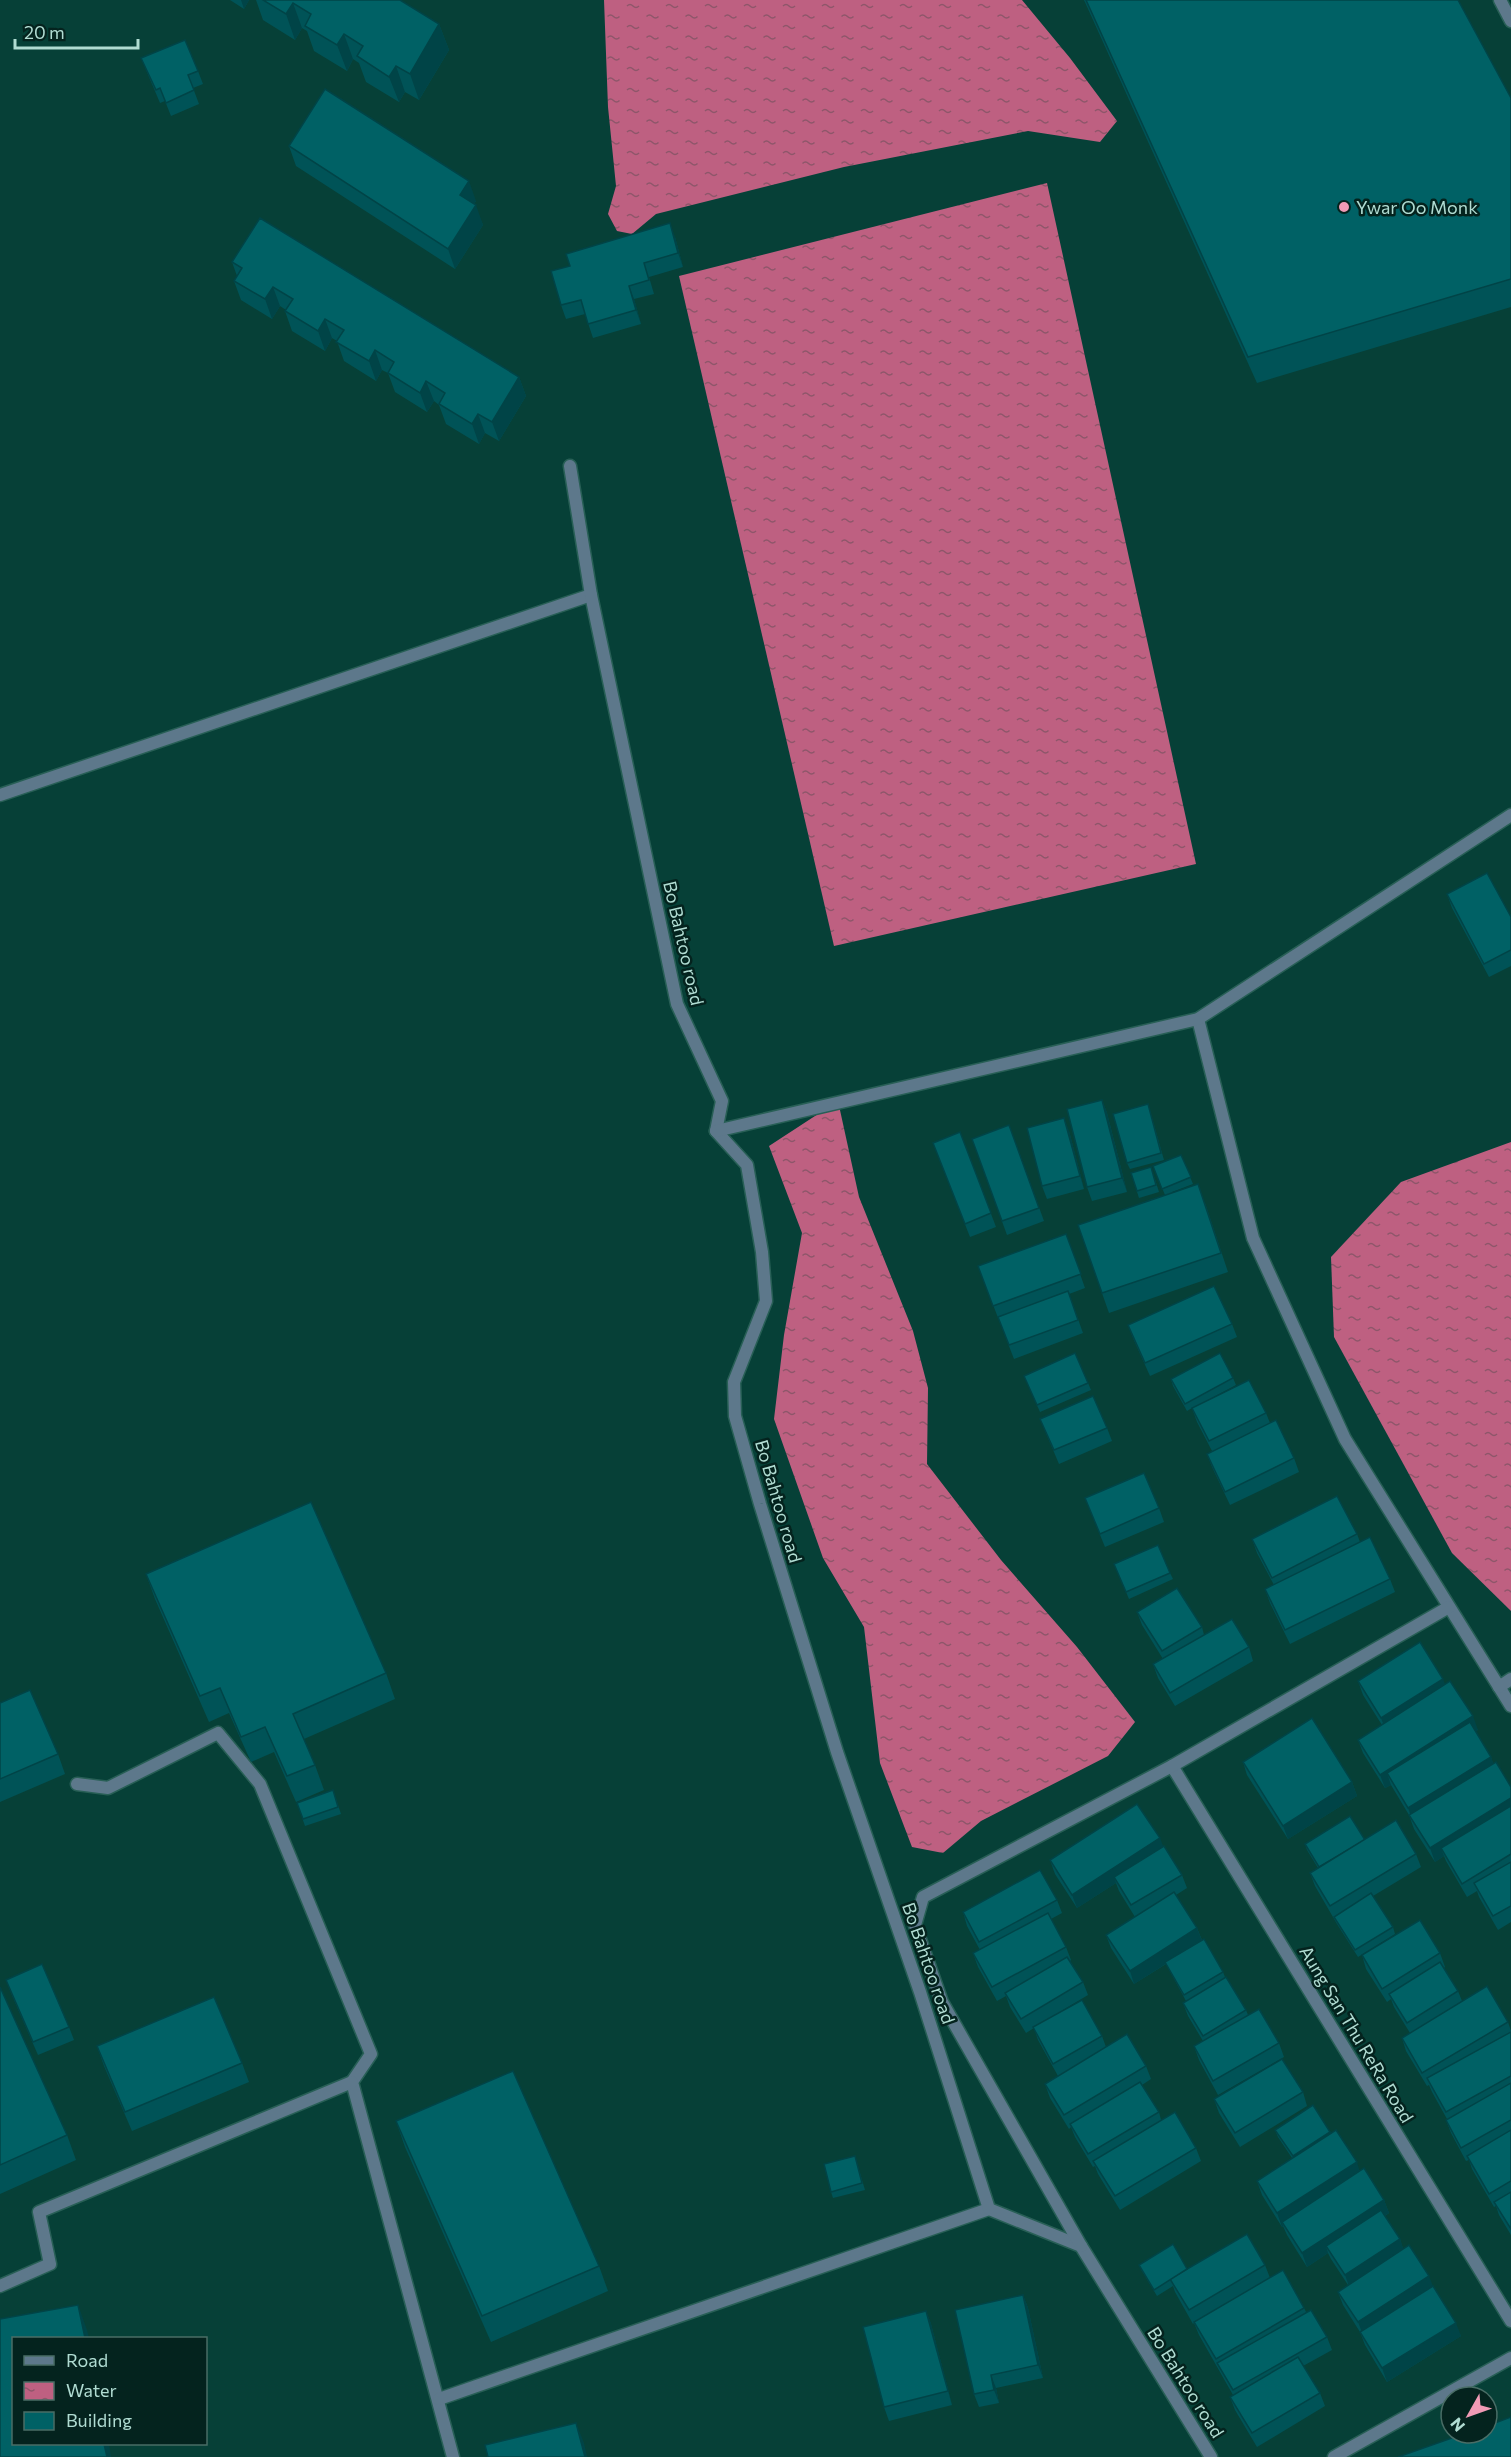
<svg xmlns="http://www.w3.org/2000/svg" width="1511" height="2457" font-family="Commissioner,sans-serif">
	<style>
		.water { fill: url(#water-ripples) }
		.lines { fill: none; stroke-linecap: round; stroke-linejoin: round }
		.lane-casing { stroke: #285f56; stroke-width: 15 }
		.street-casing { stroke: #285f56; stroke-width: 15 }
		.lane { stroke: #5d788b; stroke-width: 12 }
		.street { stroke: #5d788b; stroke-width: 12 }
		.wall { fill: #005357 }
		.shaded-wall { fill: #004447 }
		.building { fill: #006165; stroke: #004447; stroke-width: 1.5 }
		.poi-dot { fill: #f09ab5; stroke: #04231e; stroke-width: 2 }
		.labels { text-anchor: middle; dominant-baseline: central; stroke-width: 5; stroke-linejoin: round; paint-order: stroke }
		.poi-label { font-size: 18px; fill: #b0dcd2; stroke: #04231e; text-anchor: start }
		.street-label { font-size: 18px; fill: #b0dcd2; stroke: #04231e }
	</style>
	<defs>
		<pattern id="water-ripples" width="26" height="14" patternUnits="userSpaceOnUse" patternTransform="scale(1.5)"><rect width="26" height="14" fill="#be6081"/><path d="M2 4q2-2 4 0t4 0M15 11q2-2 4 0t4 0" fill="none" stroke="#8e566a"/></pattern>
	</defs>
	<rect width="100%" height="100%" fill="#064037"/>
	<g class="water">
		<polygon points="604,0 1022,0 1070,58 1117,121 1100,142 1028,131 844,167 656,214 632,234 617,231 608,214 616,186 608,107"/>
		<polygon points="1047,183 1196,864 834,946 679,276"/>
		<polygon points="838,1101 859,1197 913,1331 928,1388 927,1464 1001,1560 1077,1647 1135,1722 1108,1756 981,1821 943,1853 912,1847 880,1763 864,1627 823,1558 774,1419 784,1335 802,1233 769,1146"/>
		<polygon points="1511,1142 1511,1611 1452,1553 1334,1337 1331,1257 1401,1182"/>
	</g>
	<g class="lines">
		<g class="lane-casing">
			<g id="lane">
				<polyline points="0,795 591,595"/>
				<polyline points="77,1784 108,1788 218,1733 260,1784 371,2054 352,2082 453,2457"/>
				<polyline points="0,2286 50,2264 39,2212 352,2082"/>
				<polyline points="439,2399 989,2209"/>
			</g>
		</g>
		<g class="street-casing">
			<g id="street">
				<polyline points="1500,0 1511,21"/>
				<polyline points="570,466 591,595 677,1004 722,1101 716,1131 747,1165 762,1252 766,1301 734,1382 735,1416 760,1504 837,1752 920,1992 989,2209 1081,2246 1211,2457"/>
				<polyline points="1198,1019 1253,1238 1345,1439 1511,1706"/>
				<polyline points="716,1131 1198,1019 1511,815"/>
				<polyline points="1499,1687 1511,1679"/>
				<polyline points="1172,1766 1511,2321"/>
				<polyline points="1081,2246 942,2002 915,1925 923,1897 1172,1766 1449,1607"/>
				<polyline points="1334,2457 1511,2358"/>
			</g>
		</g>
		<use href="#lane" class="lane"/>
		<use href="#street" class="street"/>
	</g>
	<g class="wall">
		<polygon points="230,0 249,0 244,9"/>
		<polygon points="256,0 400,0 439,24 449,50 419,100 405,92 399,102 366,82 359,63 353,59 347,71 314,51 307,31 302,28 295,40 263,20"/>
		<polygon points="1084,0 1458,0 1511,98 1511,307 1257,383"/>
		<polygon points="141,58 198,71 203,84 193,88 199,104 171,116 165,101 160,103"/>
		<polygon points="289,146 476,201 474,204 483,225 455,269 296,166"/>
		<polygon points="675,237 683,267 649,277 654,294 634,299 641,324 593,338 585,314 566,319 561,305"/>
		<polygon points="232,262 519,377 526,396 499,441 485,433 479,444 446,424 439,405 434,401 427,412 395,392 388,373 382,370 376,381 344,361 337,341 332,338 325,351 292,331 285,311 286,310 280,306 272,319 241,300 234,281 237,276"/>
		<polygon points="1447,894 1511,917 1511,966 1489,977 1452,908"/>
		<polygon points="1102,1100 1107,1113 1127,1192 1092,1201 1087,1187"/>
		<polygon points="1148,1104 1164,1160 1130,1169 1127,1163"/>
		<polygon points="1009,1125 1044,1221 1007,1235 972,1139"/>
		<polygon points="1069,1131 1084,1189 1047,1199 1042,1186"/>
		<polygon points="960,1132 996,1227 970,1237 933,1143"/>
		<polygon points="1181,1155 1193,1184 1172,1192 1205,1203 1228,1272 1109,1313 1078,1225 1165,1195 1153,1166"/>
		<polygon points="1151,1167 1159,1192 1139,1198 1131,1173"/>
		<polygon points="1066,1234 1085,1288 1069,1294 1083,1333 1014,1359 978,1266"/>
		<polygon points="1232,1324 1237,1337 1150,1376 1133,1338 1128,1325"/>
		<polygon points="1024,1376 1088,1383 1091,1390 1040,1412"/>
		<polygon points="1233,1378 1236,1385 1197,1406 1266,1413 1270,1423 1294,1458 1299,1472 1230,1505 1212,1467 1207,1454 1212,1451 1197,1422 1192,1408 1187,1411 1173,1386 1171,1379"/>
		<polygon points="1040,1419 1107,1428 1112,1441 1059,1464"/>
		<polygon points="1085,1498 1159,1508 1164,1522 1105,1547"/>
		<polygon points="1357,1534 1360,1542 1390,1579 1395,1592 1290,1644 1270,1603 1265,1589 1274,1585 1257,1553 1252,1539"/>
		<polygon points="1114,1564 1170,1573 1173,1579 1129,1599"/>
		<polygon points="146,1574 386,1673 395,1699 304,1739 315,1765 324,1790 296,1802 274,1752 251,1762 229,1713 209,1722 155,1599"/>
		<polygon points="1137,1612 1202,1627 1204,1635 1249,1647 1253,1661 1175,1706 1158,1678 1153,1664 1163,1659 1142,1625"/>
		<polygon points="1358,1681 1445,1684 1478,1730 1475,1731 1491,1757 1493,1764 1511,1787 1511,1922 1498,1930 1479,1897 1477,1891 1467,1897 1446,1861 1444,1856 1435,1862 1414,1829 1409,1815 1391,1785 1385,1788 1363,1753 1358,1740 1382,1725 1363,1695"/>
		<polygon points="0,1703 58,1754 65,1774 0,1802"/>
		<polygon points="1243,1762 1352,1782 1357,1796 1288,1839 1247,1775"/>
		<polygon points="333,1790 341,1814 305,1826 297,1803"/>
		<polygon points="1365,1840 1416,1854 1421,1867 1373,1896 1393,1927 1395,1934 1358,1957 1337,1924 1315,1886 1310,1873 1318,1868 1307,1850 1305,1844"/>
		<polygon points="1163,1847 1182,1875 1187,1888 1176,1895 1197,1928 1202,1940 1223,1972 1225,1977 1246,2010 1248,2015 1279,2043 1284,2057 1218,2095 1199,2060 1194,2046 1203,2041 1188,2016 1183,2003 1186,2001 1166,1964 1134,1984 1111,1948 1106,1935 1135,1917 1119,1891 1116,1883 1077,1908 1055,1874 1050,1860"/>
		<polygon points="1057,1900 1062,1913 1051,1919 1066,1947 1071,1960 1070,1961 1083,1982 1088,1995 1063,2010 1102,2036 1106,2047 1146,2066 1151,2079 1142,2085 1159,2112 1161,2120 1196,2148 1201,2161 1120,2210 1098,2174 1095,2166 1093,2167 1075,2137 1071,2127 1069,2129 1050,2098 1045,2084 1058,2076 1038,2040 1034,2028 1026,2033 1010,2007 1006,1996 997,2001 978,1967 973,1953 980,1950 967,1926 963,1912"/>
		<polygon points="1440,1953 1445,1967 1444,1968 1458,1991 1462,2001 1508,2022 1511,2031 1511,2235 1499,2215 1496,2206 1494,2207 1472,2169 1469,2160 1466,2161 1451,2133 1446,2120 1447,2119 1432,2092 1429,2085 1427,2086 1406,2051 1402,2038 1410,2033 1394,2007 1391,1999 1387,2002 1366,1969 1362,1955"/>
		<polygon points="6,1980 69,2027 74,2040 38,2055 11,1993"/>
		<polygon points="0,1987 67,2135 76,2160 0,2194"/>
		<polygon points="97,2046 242,2063 249,2082 132,2131 104,2066"/>
		<polygon points="1303,2092 1307,2106 1240,2147 1219,2113 1214,2099"/>
		<polygon points="396,2121 599,2266 608,2291 491,2342 405,2147"/>
		<polygon points="1275,2130 1330,2132 1360,2171 1384,2200 1389,2213 1385,2216 1400,2239 1403,2249 1433,2287 1461,2336 1387,2382 1365,2345 1360,2332 1343,2305 1338,2292 1348,2285 1331,2259 1328,2253 1307,2267 1287,2235 1283,2226 1282,2227 1262,2195 1257,2181 1292,2158 1278,2137"/>
		<polygon points="857,2163 865,2190 833,2198 831,2192"/>
		<polygon points="1139,2265 1187,2269 1265,2265 1270,2278 1304,2308 1306,2312 1327,2337 1332,2350 1303,2366 1320,2393 1325,2406 1257,2447 1235,2410 1230,2397 1233,2395 1199,2335 1194,2323 1193,2324 1175,2292 1173,2286 1157,2296 1142,2271"/>
		<polygon points="1023,2295 1028,2308 1043,2378 996,2388 999,2403 979,2407 974,2394"/>
		<polygon points="926,2311 931,2324 952,2405 889,2421 884,2407"/>
	</g>
	<g class="shaded-wall">
		<polygon points="241,0 249,0 244,9"/>
		<polygon points="293,3 302,28 295,40 286,14"/>
		<polygon points="439,24 449,50 419,100 410,74"/>
		<polygon points="344,34 353,59 347,71 337,45"/>
		<polygon points="396,66 405,92 399,102 389,77"/>
		<polygon points="469,181 476,201 467,215 460,195"/>
		<polygon points="476,205 483,225 455,269 448,249"/>
		<polygon points="670,223 675,237 683,267 678,253"/>
		<polygon points="629,286 634,299 641,324 636,310"/>
		<polygon points="273,287 280,306 272,319 265,299"/>
		<polygon points="325,319 332,338 325,351 318,331"/>
		<polygon points="375,350 382,370 376,381 369,361"/>
		<polygon points="519,377 526,396 499,441 492,422"/>
		<polygon points="426,381 434,401 427,412 420,393"/>
		<polygon points="478,414 485,433 479,444 472,424"/>
		<polygon points="1102,1100 1107,1113 1127,1192 1122,1178"/>
		<polygon points="1064,1118 1069,1131 1084,1189 1080,1176"/>
		<polygon points="1443,1679 1448,1692 1386,1731 1381,1718"/>
		<polygon points="1473,1716 1478,1730 1393,1783 1387,1773 1391,1785 1385,1788 1380,1775"/>
		<polygon points="1491,1757 1496,1770 1413,1822 1408,1808"/>
		<polygon points="1352,1782 1357,1796 1288,1839 1283,1826"/>
		<polygon points="1511,1798 1511,1814 1441,1848 1444,1856 1435,1862 1430,1848"/>
		<polygon points="1160,1838 1165,1851 1114,1877 1116,1883 1077,1908 1072,1895"/>
		<polygon points="1197,1928 1202,1941 1134,1984 1130,1971"/>
		<polygon points="1330,2132 1332,2139 1295,2163 1293,2156"/>
		<polygon points="1357,2162 1361,2176 1282,2222 1283,2226 1282,2227 1277,2213"/>
		<polygon points="1384,2200 1389,2213 1330,2252 1326,2246 1328,2253 1307,2267 1302,2253"/>
		<polygon points="1400,2239 1405,2253 1350,2289 1345,2275"/>
		<polygon points="1429,2276 1434,2289 1363,2335 1358,2322"/>
		<polygon points="1023,2295 1028,2308 1043,2378 1038,2365"/>
		<polygon points="78,2305 87,2330 89,2338 85,2338"/>
		<polygon points="926,2311 931,2324 952,2405 948,2391"/>
		<polygon points="1456,2323 1461,2336 1387,2382 1382,2368"/>
		<polygon points="991,2375 996,2388 999,2403 994,2390"/>
		<polygon points="576,2423 584,2443 587,2457 585,2457"/>
		<polygon points="104,2444 109,2444 111,2457 107,2457"/>
	</g>
	<g class="building">
		<polygon points="263,0 400,0 439,24 410,74 396,66 389,77 357,56 363,46 344,34 337,45 305,26 311,14 293,3 286,14"/>
		<polygon points="1086,0 1458,0 1511,98 1511,279 1248,357"/>
		<polygon points="185,40 198,71 188,75 194,90 166,103 160,88 156,90 141,58"/>
		<polygon points="325,89 469,181 460,195 476,205 448,249 289,146"/>
		<polygon points="260,218 519,377 492,422 478,414 472,424 439,404 445,393 426,381 420,393 388,373 394,362 375,350 369,361 336,342 344,330 325,319 318,331 285,311 293,299 273,287 265,299 234,281 242,268 232,262"/>
		<polygon points="670,223 678,253 644,263 649,280 629,286 636,310 588,324 581,300 561,305 551,271 570,266 566,254"/>
		<polygon points="1487,873 1511,917 1511,950 1484,964 1447,894"/>
		<polygon points="1102,1100 1122,1178 1087,1187 1067,1109"/>
		<polygon points="1148,1104 1161,1153 1127,1163 1113,1114"/>
		<polygon points="1064,1118 1080,1176 1042,1186 1027,1128"/>
		<polygon points="1009,1125 1039,1208 1002,1221 972,1139"/>
		<polygon points="960,1132 991,1213 965,1224 933,1143"/>
		<polygon points="1181,1155 1191,1177 1162,1189 1153,1166"/>
		<polygon points="1151,1167 1156,1185 1137,1191 1131,1173"/>
		<polygon points="1198,1184 1221,1253 1102,1293 1078,1225"/>
		<polygon points="1066,1234 1081,1274 993,1306 978,1266"/>
		<polygon points="1214,1286 1232,1324 1145,1363 1128,1325"/>
		<polygon points="1068,1291 1078,1320 1009,1345 998,1317"/>
		<polygon points="1075,1353 1088,1383 1037,1405 1024,1376"/>
		<polygon points="1220,1353 1233,1378 1185,1404 1171,1379"/>
		<polygon points="1249,1380 1266,1413 1209,1441 1192,1408"/>
		<polygon points="1093,1396 1107,1428 1054,1450 1040,1419"/>
		<polygon points="1276,1420 1294,1458 1225,1492 1207,1454"/>
		<polygon points="1144,1473 1159,1508 1100,1534 1085,1498"/>
		<polygon points="1337,1496 1357,1534 1272,1578 1252,1539"/>
		<polygon points="311,1502 386,1673 293,1714 315,1765 287,1776 265,1727 241,1737 220,1688 200,1696 146,1574"/>
		<polygon points="1370,1537 1390,1579 1285,1630 1265,1589"/>
		<polygon points="1158,1545 1170,1573 1126,1592 1114,1564"/>
		<polygon points="1177,1588 1202,1627 1162,1651 1137,1612"/>
		<polygon points="1232,1619 1249,1647 1170,1693 1153,1664"/>
		<polygon points="1420,1642 1443,1679 1381,1718 1358,1681"/>
		<polygon points="1450,1681 1473,1716 1380,1775 1358,1740"/>
		<polygon points="30,1690 58,1754 0,1779 0,1703"/>
		<polygon points="1312,1718 1352,1782 1283,1826 1243,1762"/>
		<polygon points="1470,1722 1491,1757 1408,1808 1387,1773"/>
		<polygon points="1496,1762 1511,1787 1511,1798 1430,1848 1409,1815"/>
		<polygon points="333,1790 338,1807 303,1819 297,1803"/>
		<polygon points="1137,1804 1160,1838 1072,1895 1050,1860"/>
		<polygon points="1511,1806 1511,1854 1462,1884 1441,1848"/>
		<polygon points="1350,1816 1365,1840 1319,1867 1305,1844"/>
		<polygon points="1396,1820 1416,1854 1330,1906 1310,1873"/>
		<polygon points="1164,1846 1182,1875 1131,1905 1114,1877"/>
		<polygon points="1511,1862 1511,1906 1493,1916 1474,1883"/>
		<polygon points="1040,1870 1057,1900 979,1942 963,1912"/>
		<polygon points="1174,1892 1197,1928 1130,1971 1106,1935"/>
		<polygon points="1371,1893 1393,1927 1355,1950 1334,1917"/>
		<polygon points="1048,1913 1066,1947 992,1987 973,1953"/>
		<polygon points="1420,1920 1440,1953 1382,1989 1362,1955"/>
		<polygon points="1204,1939 1223,1972 1184,1995 1165,1962"/>
		<polygon points="1067,1957 1083,1982 1021,2019 1005,1993"/>
		<polygon points="1440,1962 1458,1991 1407,2023 1389,1994"/>
		<polygon points="42,1964 69,2027 33,2042 6,1980"/>
		<polygon points="1226,1977 1246,2010 1203,2036 1183,2003"/>
		<polygon points="1487,1986 1508,2022 1422,2073 1402,2038"/>
		<polygon points="0,1987 67,2135 0,2165"/>
		<polygon points="214,1997 242,2063 125,2112 97,2046"/>
		<polygon points="1082,2000 1102,2036 1053,2064 1033,2027"/>
		<polygon points="1259,2009 1279,2043 1213,2081 1194,2046"/>
		<polygon points="1511,2032 1511,2076 1446,2112 1427,2078"/>
		<polygon points="1127,2034 1146,2066 1064,2115 1045,2084"/>
		<polygon points="1282,2059 1303,2092 1235,2133 1214,2099"/>
		<polygon points="513,2071 599,2266 482,2316 396,2121"/>
		<polygon points="1140,2082 1159,2112 1088,2154 1070,2124"/>
		<polygon points="1511,2083 1511,2120 1461,2148 1446,2120"/>
		<polygon points="1313,2105 1330,2132 1293,2156 1275,2130"/>
		<polygon points="1175,2112 1196,2148 1115,2196 1093,2161"/>
		<polygon points="1336,2130 1357,2162 1277,2213 1257,2181"/>
		<polygon points="1511,2130 1511,2181 1489,2194 1467,2156"/>
		<polygon points="855,2156 862,2183 831,2192 824,2164"/>
		<polygon points="1364,2168 1384,2200 1302,2253 1282,2222"/>
		<polygon points="1511,2192 1511,2229 1494,2202"/>
		<polygon points="1381,2210 1400,2239 1345,2275 1326,2246"/>
		<polygon points="1247,2234 1265,2265 1189,2310 1170,2279"/>
		<polygon points="1173,2244 1187,2269 1154,2290 1139,2265"/>
		<polygon points="1409,2245 1429,2276 1358,2322 1338,2292"/>
		<polygon points="1283,2270 1304,2308 1216,2359 1194,2322"/>
		<polygon points="1433,2286 1456,2323 1382,2368 1360,2332"/>
		<polygon points="1023,2295 1038,2365 991,2375 994,2390 974,2394 955,2310"/>
		<polygon points="78,2305 85,2338 14,2338 14,2444 104,2444 107,2457 0,2457 0,2319"/>
		<polygon points="1311,2310 1327,2337 1233,2390 1217,2363"/>
		<polygon points="926,2311 948,2391 884,2407 863,2327"/>
		<polygon points="1298,2357 1320,2393 1252,2433 1230,2397"/>
		<polygon points="1511,2417 1511,2457 1398,2457 1466,2433 1487,2433 1487,2426"/>
		<polygon points="576,2423 585,2457 488,2457 485,2445"/>
	</g>
	<circle class="poi-dot" cx="1344" cy="207" r="6"/>
	<g class="labels">
		<g class="poi-label">
			<text x="1356" y="207">Ywar Oo Monk</text>
		</g>
		<g class="street-label">
			<text transform="translate(684 943) rotate(77)">Bo Bahtoo road</text>
			<text transform="translate(779 1501) rotate(74)">Bo Bahtoo road</text>
			<text transform="translate(929 1963) rotate(71)">Bo Bahtoo road</text>
			<text transform="translate(1357 2034) rotate(59)">Aung San Thu ReRa Road</text>
			<text transform="translate(1186 2382) rotate(58)">Bo Bahtoo road</text>
		</g>
	</g>
	<rect x="12" y="2337" width="195" height="108" fill="#04231e" stroke="#496d66" stroke-width="1.5"/>
	<rect x="24" y="2356" width="30" height="9" fill="#5d788b" stroke="#496d66" stroke-width="1.5"/>
	<text x="66" y="2367" font-size="18" fill="#b0dcd2">Road</text>
	<rect x="24" y="2382" width="30" height="18" fill="url(#water-ripples)" stroke="#496d66" stroke-width="1.5"/>
	<text x="66" y="2397" font-size="18" fill="#b0dcd2">Water</text>
	<rect x="24" y="2412" width="30" height="18" fill="#006165" stroke="#496d66" stroke-width="1.5"/>
	<text x="66" y="2427" font-size="18" fill="#b0dcd2">Building</text>
	<g transform="translate(1469 2415) rotate(230)"><circle r="28" fill="#04231e" stroke="#496d66" stroke-width="1.5"/>
	<path d="M0-4.5L10 22L0 15L-10 22Z" fill="#f09ab5"/>
	<text y="-9" font-size="16" font-weight="bold" text-anchor="middle" fill="#b0dcd2">N</text>
	</g>
	<path d="M15 39v9h123v-9" fill="none" stroke="#b0dcd2" stroke-width="3"/>
	<text x="24" y="39" font-size="18" fill="#b0dcd2" stroke="#04231e" stroke-width="4.5" paint-order="stroke">20 m</text>
</svg>
